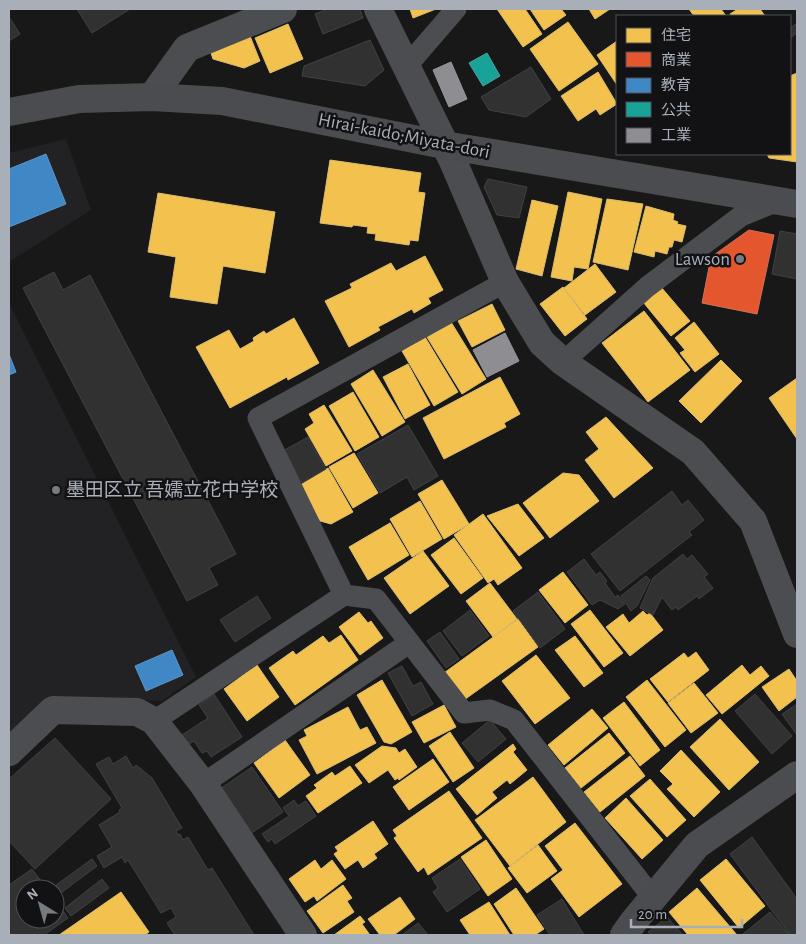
<svg xmlns="http://www.w3.org/2000/svg" width="806" height="944" font-family="'Alegreya Sans','Noto Sans JP',sans-serif">
	<style>
		.built { fill: #222224 }
		.homes { fill: #f2c14e; stroke: #dcbc6e }
		.shops { fill: #e4572e; stroke: #d27158 }
		.schools { fill: #3f88c5; stroke: #5f94c1 }
		.public { fill: #17a398; stroke: #43a7a2 }
		.industry { fill: #8d8d92; stroke: #95979e }
		.building { fill: #313132; stroke: #404144 }
		.lines { fill: none; stroke-linecap: round; stroke-linejoin: round }
		.lane { stroke: #4c4d51; stroke-width: 21 }
		.street { stroke: #4c4d51; stroke-width: 28 }
		.secondary { stroke: #4b4c4f; stroke-width: 28 }
		.poi-dot { fill: #767a81; stroke: #121214; stroke-width: 2 }
		.labels { text-anchor: middle; dominant-baseline: central; stroke-width: 5; stroke-linejoin: round; paint-order: stroke }
		.street-label { font-size: 19px; fill: #a9afb9; stroke: #121214 }
		.poi-label { font-size: 19px; fill: #a9afb9; stroke: #121214; text-anchor: end }
	</style>
	<rect width="100%" height="100%" fill="#181818"/>
	<g class="built">
		<polygon points="66,139 91,210 9,262 9,153"/>
		<polygon points="9,303 196,677 162,701 47,696 9,733"/>
	</g>
	<g class="homes">
		<polygon points="410,9 436,9 413,18"/>
		<polygon points="497,9 525,9 542,34 523,47"/>
		<polygon points="530,9 561,9 566,15 544,30"/>
		<polygon points="589,9 610,9 595,19"/>
		<polygon points="689,9 721,9 726,16 694,16"/>
		<polygon points="738,9 760,9 765,16 731,16 730,14"/>
		<polygon points="568,22 598,64 559,91 530,49"/>
		<polygon points="288,24 303,59 270,73 255,38"/>
		<polygon points="250,36 260,61 244,68 213,59 211,53"/>
		<polygon points="617,41 617,85 597,55"/>
		<polygon points="598,72 617,104 600,115 596,109 578,121 561,96"/>
		<polygon points="797,73 797,162 769,158 767,154 790,154 790,76"/>
		<polygon points="330,160 421,173 418,192 425,193 418,241 410,240 409,245 375,240 376,234 367,233 368,227 353,225 352,227 320,223"/>
		<polygon points="568,192 602,199 588,269 574,267 572,281 551,277"/>
		<polygon points="158,193 275,212 265,273 223,266 217,304 170,297 176,257 148,252"/>
		<polygon points="607,199 643,204 628,270 593,262"/>
		<polygon points="532,200 558,206 542,276 516,269"/>
		<polygon points="646,206 674,214 673,220 678,222 677,224 686,226 682,242 674,240 672,247 669,247 667,254 655,251 654,257 634,252"/>
		<polygon points="425,256 443,290 428,298 431,303 414,313 412,309 378,327 380,330 349,347 325,301 352,288 350,284 391,263 396,271"/>
		<polygon points="595,264 616,292 585,315 564,288"/>
		<polygon points="563,287 587,319 565,336 540,304"/>
		<polygon points="661,287 690,321 671,336 643,302"/>
		<polygon points="492,304 505,330 472,347 458,321"/>
		<polygon points="644,311 690,370 648,402 602,343"/>
		<polygon points="294,318 319,363 288,380 287,377 230,408 196,347 229,330 240,349 254,341 253,338 264,331 266,334"/>
		<polygon points="451,322 486,379 462,394 427,337"/>
		<polygon points="694,322 719,354 695,372 680,353 685,350 675,338"/>
		<polygon points="425,337 458,392 434,406 402,351"/>
		<polygon points="721,360 742,381 701,423 679,401"/>
		<polygon points="408,364 430,405 405,419 383,377"/>
		<polygon points="373,370 405,422 382,436 351,384"/>
		<polygon points="500,377 520,414 504,423 506,427 444,459 423,418"/>
		<polygon points="797,378 797,439 769,398"/>
		<polygon points="353,392 379,437 355,451 329,406"/>
		<polygon points="324,405 352,451 326,466 305,429 314,423 309,414"/>
		<polygon points="606,417 653,468 614,498 585,460 599,449 586,432"/>
		<polygon points="354,453 378,493 353,508 329,467"/>
		<polygon points="328,468 353,512 331,524 320,521 299,485"/>
		<polygon points="563,473 579,475 599,501 550,538 523,503"/>
		<polygon points="442,480 469,524 444,539 418,494"/>
		<polygon points="420,501 442,539 412,557 390,519"/>
		<polygon points="518,504 544,538 519,556 487,516"/>
		<polygon points="483,514 522,568 498,585 494,579 488,583 454,535"/>
		<polygon points="390,523 409,555 368,580 349,547"/>
		<polygon points="454,538 483,578 461,594 431,555"/>
		<polygon points="423,551 449,586 410,614 384,578"/>
		<polygon points="563,572 588,605 565,623 539,590"/>
		<polygon points="490,583 517,619 493,637 466,601"/>
		<polygon points="590,610 623,653 604,667 571,624"/>
		<polygon points="643,611 647,615 650,613 663,630 630,656 606,627 623,614 629,623"/>
		<polygon points="359,612 368,623 371,621 383,638 360,655 339,627"/>
		<polygon points="518,619 538,647 464,700 444,673"/>
		<polygon points="341,635 358,660 295,705 269,668 293,651 296,655 323,636 329,643"/>
		<polygon points="575,636 603,673 584,687 555,650"/>
		<polygon points="696,652 709,670 668,702 650,679 684,653 688,658"/>
		<polygon points="536,655 570,698 535,724 502,681"/>
		<polygon points="257,665 279,697 247,721 224,689"/>
		<polygon points="742,665 750,675 761,666 769,676 722,714 706,695"/>
		<polygon points="789,669 797,681 797,697 779,711 762,687"/>
		<polygon points="382,680 412,732 391,744 384,742 357,695"/>
		<polygon points="647,680 686,730 665,747 626,697"/>
		<polygon points="694,683 718,713 691,733 668,703"/>
		<polygon points="624,702 660,750 640,766 603,718"/>
		<polygon points="444,705 456,727 424,743 412,722"/>
		<polygon points="348,707 360,730 367,727 376,743 317,774 299,740 307,736 304,730"/>
		<polygon points="592,709 608,728 564,765 548,745"/>
		<polygon points="720,719 759,762 729,790 690,747"/>
		<polygon points="450,732 474,768 453,782 429,746"/>
		<polygon points="609,733 625,753 581,788 565,768"/>
		<polygon points="285,740 310,775 279,798 254,763"/>
		<polygon points="513,744 516,749 513,752 527,770 510,784 507,780 492,792 497,798 477,815 456,789"/>
		<polygon points="382,746 396,748 399,753 405,749 417,767 399,780 398,778 395,780 388,770 369,783 355,765"/>
		<polygon points="681,750 720,792 694,817 667,789 673,784 660,771"/>
		<polygon points="630,756 645,776 600,812 584,792"/>
		<polygon points="433,759 449,782 409,810 393,787"/>
		<polygon points="350,766 362,783 318,813 306,796 317,788 314,785 332,772 335,776"/>
		<polygon points="533,777 566,822 510,866 475,820"/>
		<polygon points="650,779 686,820 667,837 630,796"/>
		<polygon points="449,791 482,838 428,875 424,867 418,872 394,838 397,836 393,830"/>
		<polygon points="626,798 663,840 642,859 605,818"/>
		<polygon points="373,821 388,844 374,854 377,858 363,868 358,860 345,869 334,854 338,851 335,847"/>
		<polygon points="575,823 622,884 579,917 551,879 563,870 545,846"/>
		<polygon points="486,840 512,879 488,896 461,857"/>
		<polygon points="538,845 557,871 527,893 508,868"/>
		<polygon points="726,859 765,906 739,928 700,880"/>
		<polygon points="315,860 321,869 332,860 346,879 317,901 314,896 305,902 289,879"/>
		<polygon points="343,885 352,898 347,901 354,912 323,933 307,911"/>
		<polygon points="516,888 544,929 535,935 514,935 494,904"/>
		<polygon points="697,888 737,935 688,935 669,912"/>
		<polygon points="121,892 149,932 145,935 59,935"/>
		<polygon points="400,897 415,919 394,935 380,935 368,919"/>
		<polygon points="489,902 510,935 470,935 460,920"/>
		<polygon points="360,916 365,922 362,924 370,935 334,935"/>
	</g>
	<polygon class="shops" points="749,230 774,235 757,314 702,303 711,257"/>
	<g class="schools">
		<polygon points="46,154 66,204 9,227 9,169"/>
		<polygon points="9,354 16,372 9,375"/>
		<polygon points="172,650 183,675 146,691 135,666"/>
	</g>
	<polygon class="public" points="487,53 500,76 483,86 469,63"/>
	<g class="industry">
		<polygon points="451,62 467,99 449,107 433,70"/>
		<polygon points="505,333 519,361 487,377 473,350"/>
	</g>
	<g class="building">
		<polygon points="77,9 130,9 92,33"/>
		<polygon points="328,9 360,9 363,18 323,34 315,14"/>
		<polygon points="9,17 20,34 9,41"/>
		<polygon points="796,24 797,33 790,38 790,28"/>
		<polygon points="370,40 384,70 365,86 302,76 304,66"/>
		<polygon points="531,67 551,99 526,117 489,110 481,97"/>
		<polygon points="488,179 527,187 519,218 497,215 484,187"/>
		<polygon points="780,231 797,234 797,279 772,274"/>
		<polygon points="54,272 63,290 90,275 236,554 209,568 218,585 187,601 23,288"/>
		<polygon points="408,425 438,476 414,490 407,477 380,493 357,454"/>
		<polygon points="308,437 326,469 299,485 281,452"/>
		<polygon points="672,491 682,505 688,500 704,520 689,532 692,535 620,591 591,554"/>
		<polygon points="683,554 687,559 692,555 708,574 704,577 713,588 699,599 697,596 678,610 676,607 672,610 662,597 653,615 640,608 653,578"/>
		<polygon points="584,559 596,575 600,572 607,581 605,583 615,597 618,595 625,604 618,609 600,600 592,605 567,572"/>
		<polygon points="646,576 650,580 637,606 631,611 621,596"/>
		<polygon points="538,592 565,629 540,648 513,611"/>
		<polygon points="257,596 271,618 235,642 220,620"/>
		<polygon points="470,610 489,636 462,656 443,631"/>
		<polygon points="440,632 459,659 446,668 427,641"/>
		<polygon points="402,666 413,686 421,682 433,704 412,716 388,673"/>
		<polygon points="214,694 242,737 211,757 207,751 202,753 194,741 189,744 182,735 208,718 199,705"/>
		<polygon points="755,694 792,736 772,754 735,711"/>
		<polygon points="797,704 797,735 782,714"/>
		<polygon points="490,720 506,739 478,762 462,743"/>
		<polygon points="55,738 111,799 35,869 9,841 9,779"/>
		<polygon points="126,756 133,768 136,765 152,778 182,828 176,831 178,835 180,834 183,840 188,837 208,870 212,868 254,935 175,935 167,923 176,917 171,908 161,913 128,860 125,863 122,857 104,868 97,856 112,847 99,825 120,812 119,810 122,808 96,764 109,757 113,764"/>
		<polygon points="252,767 283,812 250,834 220,789"/>
		<polygon points="294,800 298,806 306,801 316,816 275,844 272,839 268,842 262,834 289,816 283,808"/>
		<polygon points="752,837 797,899 797,934 796,935 790,935 730,854"/>
		<polygon points="92,859 97,866 58,895 55,889 52,888"/>
		<polygon points="460,859 480,889 447,912 433,892 438,888 432,878"/>
		<polygon points="32,869 47,889 25,889 25,919 55,919 55,900 68,918 44,935 40,935 38,932 34,935 9,935 9,885"/>
		<polygon points="102,879 109,888 71,916 65,908"/>
		<polygon points="562,899 584,935 550,935 537,915"/>
		<polygon points="770,912 789,935 744,935 743,934"/>
		<polygon points="667,917 683,935 651,935 648,932"/>
		<polygon points="418,923 428,935 402,935"/>
	</g>
	<g class="lines">
		<g class="lane">
			<polyline points="406,67 456,9"/>
			<polyline points="563,362 647,287 741,216 780,200"/>
			<polyline points="344,595 376,599 464,713 490,710 514,720 653,898"/>
			<polyline points="154,721 344,595 258,418 505,282"/>
			<polyline points="203,784 409,643"/>
		</g>
		<g class="street">
			<polyline points="378,9 452,159 505,282 542,343 563,362 693,452 753,521 797,634"/>
			<polyline points="152,97 187,48 283,9"/>
			<polyline points="9,752 53,710 137,712 154,721 203,784 303,935"/>
		</g>
		<g class="secondary">
			<polyline points="9,112 79,99 152,97 222,101 444,145 797,204"/>
			<polyline points="624,935 634,921 697,845 797,775"/>
		</g>
	</g>
	<g class="poi-dot">
		<circle cx="740" cy="259" r="5"/>
		<circle cx="56" cy="490" r="5"/>
	</g>
	<g class="labels">
		<g class="street-label">
			<text transform="translate(404 136) rotate(11)">Hirai-kaido;Miyata-dori</text>
		</g>
		<g class="poi-label">
			<text x="730" y="259">Lawson</text>
			<text x="66" y="490" text-anchor="start">墨田区立 吾嬬立花中学校</text>
		</g>
	</g>
	<rect width="806" height="944" fill="none" stroke="#a9afb9" stroke-width="20"/>
	<rect x="616" y="15" width="175" height="140" fill="#121214" stroke="#4e5156"/>
	<rect x="626" y="28" width="25" height="15" fill="#f2c14e" stroke="#4e5156"/>
	<text x="661" y="40" font-size="15" fill="#a9afb9">住宅</text>
	<rect x="626" y="52" width="25" height="15" fill="#e4572e" stroke="#4e5156"/>
	<text x="661" y="65" font-size="15" fill="#a9afb9">商業</text>
	<rect x="626" y="78" width="25" height="15" fill="#3f88c5" stroke="#4e5156"/>
	<text x="661" y="90" font-size="15" fill="#a9afb9">教育</text>
	<rect x="626" y="102" width="25" height="15" fill="#17a398" stroke="#4e5156"/>
	<text x="661" y="115" font-size="15" fill="#a9afb9">公共</text>
	<rect x="626" y="128" width="25" height="15" fill="#8d8d92" stroke="#4e5156"/>
	<text x="661" y="140" font-size="15" fill="#a9afb9">工業</text>
	<g transform="translate(40 904) rotate(323)"><circle r="24" fill="#121214" stroke="#4e5156"/>
	<path d="M0-4L9 19L0 12L-9 19Z" fill="#767a81"/>
	<text y="-8" font-size="14" font-weight="bold" text-anchor="middle" fill="#a9afb9">N</text>
	</g>
	<path d="M631 919v8h111v-8" fill="none" stroke="#a9afb9" stroke-width="2.5"/>
	<text x="638" y="919" font-size="15" fill="#a9afb9" stroke="#121214" stroke-width="4" paint-order="stroke">20 m</text>
</svg>
